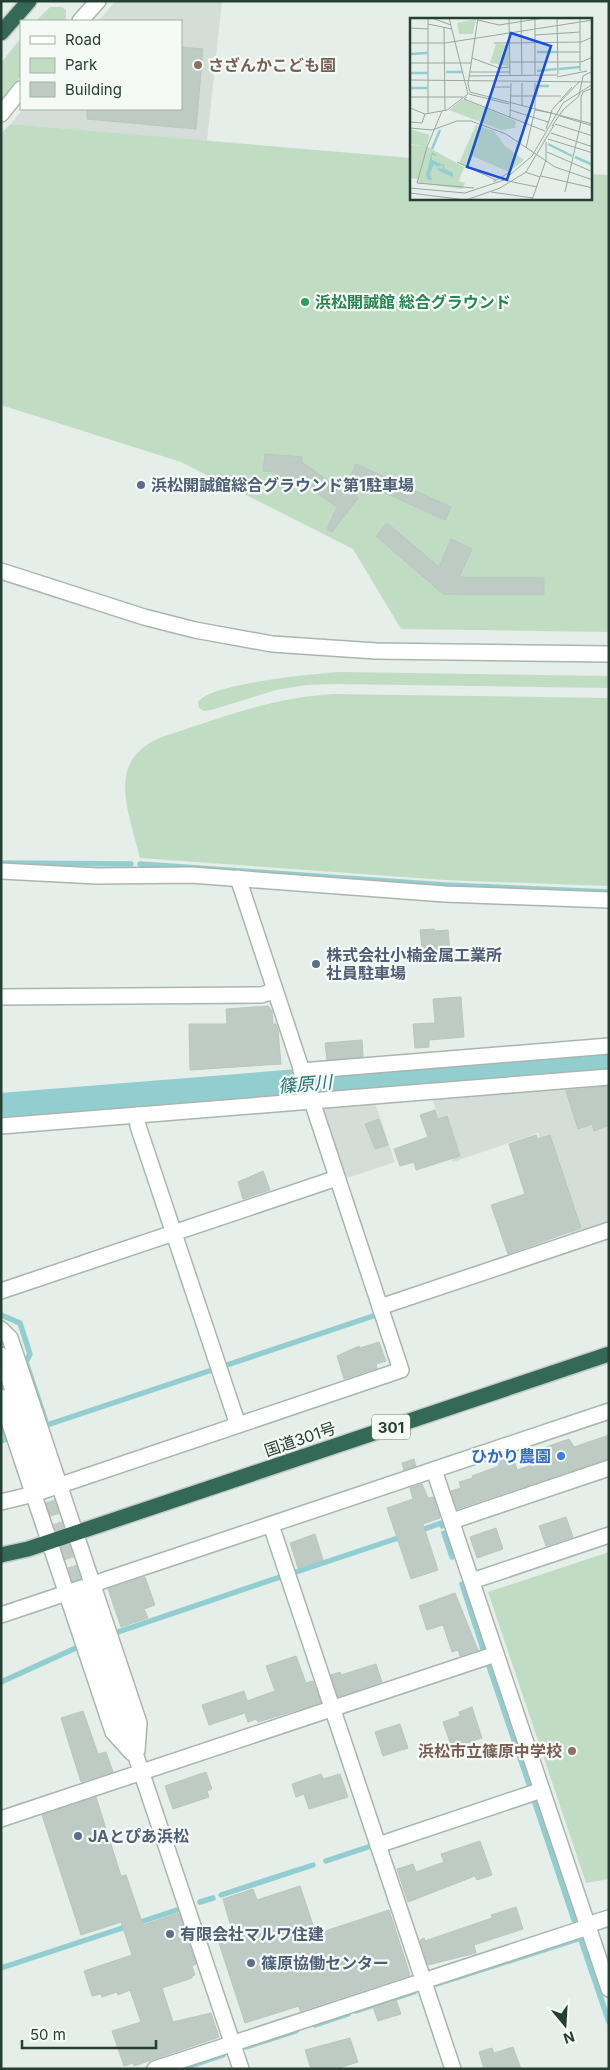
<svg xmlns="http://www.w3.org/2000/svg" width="610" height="2070" font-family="Inter,'Noto Sans JP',sans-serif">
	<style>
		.built { fill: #d4ddd8 }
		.green { fill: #c0ddc4 }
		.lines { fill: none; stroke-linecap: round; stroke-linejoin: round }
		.stream { stroke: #92cecf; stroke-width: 5.5 }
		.river { stroke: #92cecf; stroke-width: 32 }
		.building { fill: #becbc4; stroke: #b8c7bf }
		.minor-tunnel { stroke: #bfcbc5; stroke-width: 15; stroke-dasharray: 15 8; stroke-linecap: butt }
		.minor-casing { stroke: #a8b6af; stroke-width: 18 }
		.highway-casing { stroke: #c2c9c6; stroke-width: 18 }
		.minor { stroke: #fff; stroke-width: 15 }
		.highway { stroke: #336956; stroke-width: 15 }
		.education-dot { fill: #8d6e63; stroke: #f6faf7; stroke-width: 2 }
		.leisure-dot { fill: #2e9e5b; stroke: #f6faf7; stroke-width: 2 }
		.service-dot { fill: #5c6f8a; stroke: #f6faf7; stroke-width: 2 }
		.shop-dot { fill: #3f7fe0; stroke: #f6faf7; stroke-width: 2 }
		.labels { text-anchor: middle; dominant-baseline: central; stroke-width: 4.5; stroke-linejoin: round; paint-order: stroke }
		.shield { fill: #f6faf7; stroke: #64776e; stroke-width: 1 }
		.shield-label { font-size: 15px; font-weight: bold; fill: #253f34 }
		.education-label { font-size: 16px; font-weight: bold; fill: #785e54; stroke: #f6faf7; text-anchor: start }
		.leisure-label { font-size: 16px; font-weight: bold; fill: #27864d; stroke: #f6faf7; text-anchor: start }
		.service-label { font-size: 16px; font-weight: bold; fill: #4e5e75; stroke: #f6faf7; text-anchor: start }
		.street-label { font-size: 16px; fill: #253f34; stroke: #f6faf7 }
		.shop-label { font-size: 16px; font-weight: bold; fill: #366cbe; stroke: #f6faf7; text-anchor: end }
		.water-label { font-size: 18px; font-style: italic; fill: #237578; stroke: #f6faf7 }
		.inset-river { fill: none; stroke: #92cecf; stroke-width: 2.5 }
		.inset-road { fill: none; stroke: #98a8a1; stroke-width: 1 }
		.view { fill: #1d4ed8; fill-opacity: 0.15; stroke: #1d4ed8; stroke-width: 2.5 }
		.inset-edge { fill: none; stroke: #253f34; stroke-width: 2.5 }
	</style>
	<rect width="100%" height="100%" fill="#e5eee9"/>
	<g class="built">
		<polygon points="116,1 222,1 207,141 11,124 23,109 181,109 181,21 98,21"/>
		<polygon points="609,1084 609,1225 572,1237 538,1133 453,1162 432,1098"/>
		<polygon points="375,1103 395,1162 344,1179 321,1111 324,1107"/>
	</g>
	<g class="green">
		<polygon points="50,7 62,7 66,10 66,21 36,21"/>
		<polygon points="21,38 21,76 1,101 1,63"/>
		<polygon points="11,124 411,158 411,199 591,199 591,174 609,175 609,632 401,629 353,549 181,462 1,405 1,133"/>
		<path d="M 339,672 L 609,676 L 609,688 L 335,684 L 306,685 L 276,690 L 211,710 L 204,711 L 199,708 L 198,702 C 210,683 314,674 339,672 Z"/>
		<path d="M 335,694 L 609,698 L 609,886 L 445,880 L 140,858 C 129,812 104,760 162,737 C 220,718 273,697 335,694 Z"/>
		<polygon points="609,1552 609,1879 586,1883 488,1592"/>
	</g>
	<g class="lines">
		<g class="stream">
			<polyline points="1,863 131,864"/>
			<polyline points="140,864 445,885 609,892"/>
			<polyline points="1,1315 20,1323 30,1354 26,1362 47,1425 212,1370"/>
			<polyline points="227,1365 376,1315"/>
			<polyline points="1,1422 7,1439 1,1441"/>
			<polyline points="419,1531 441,1523 442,1526"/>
			<polyline points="444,1533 452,1557"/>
			<polyline points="296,1572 404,1536"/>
			<polyline points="462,1584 483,1649"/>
			<polyline points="115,1633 280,1577"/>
			<polyline points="489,1666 530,1787"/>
			<polyline points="1,1682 78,1647"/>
			<polyline points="534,1800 574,1920"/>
			<polyline points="326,1861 371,1846"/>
			<polyline points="221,1895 313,1865"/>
			<polyline points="200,1902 213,1898"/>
			<polyline points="581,1940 609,2022"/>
			<polyline points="1,1968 177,1910"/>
			<polyline points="437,1984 578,1939"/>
			<polyline points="356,2011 414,1992"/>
			<polyline points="315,2025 348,2014"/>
			<polyline points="246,2047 296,2031"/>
			<polyline points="181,2069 223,2055"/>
		</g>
		<polyline class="river" points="1,1109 609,1060"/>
	</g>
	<g class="building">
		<polygon points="181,47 203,49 196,129 87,119 87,109 181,109"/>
		<polygon points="265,454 302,457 302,462 344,492 346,487 358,498 332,532 327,529 337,507 291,475 289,486 275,485 276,472 263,471"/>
		<polygon points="356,464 451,507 445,520 350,477"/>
		<polygon points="387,523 439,567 451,539 472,549 459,577 544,578 544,595 443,594 376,536"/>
		<polygon points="434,929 435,931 448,930 450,953 423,957 420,930"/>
		<polygon points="461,997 464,1037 429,1040 429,1047 415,1048 413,1024 435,1023 433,999"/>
		<polygon points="268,1006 272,1011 273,1024 276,1024 278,1030 281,1064 190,1070 189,1024 227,1024 226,1009"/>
		<polygon points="362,1040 363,1057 327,1060 325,1043"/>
		<polygon points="609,1086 609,1125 594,1131 592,1124 578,1129 566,1091"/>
		<polygon points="435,1110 438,1119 447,1116 460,1156 416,1170 414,1162 400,1166 394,1149 428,1137 420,1115"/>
		<polygon points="379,1119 388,1145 375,1149 365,1124"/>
		<polygon points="536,1135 538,1139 550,1135 581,1228 508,1254 491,1205 525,1194 509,1144"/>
		<polygon points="263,1171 270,1190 243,1199 238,1182"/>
		<polygon points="379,1342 386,1361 376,1364 377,1368 344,1379 337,1356 359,1346 360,1348"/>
		<polygon points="609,1435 609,1458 457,1509 451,1491 461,1488 459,1482 473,1478 472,1476 499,1466 497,1459 512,1454 517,1470 544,1461 540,1449 569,1439 574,1447"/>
		<polygon points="414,1459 416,1466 404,1470 402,1463"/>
		<polygon points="422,1484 428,1498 433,1497 440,1518 423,1524 438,1570 411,1579 387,1508 413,1499 410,1488"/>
		<polygon points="566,1517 573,1537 546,1546 539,1526"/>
		<polygon points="496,1528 503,1549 477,1558 470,1537"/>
		<polygon points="315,1534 323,1560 298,1568 290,1543"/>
		<polygon points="145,1577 155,1605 144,1609 148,1618 121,1627 108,1589"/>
		<polygon points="455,1593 478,1650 460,1656 458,1650 452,1652 443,1625 427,1630 419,1606"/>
		<polygon points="296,1656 306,1683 313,1681 321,1703 258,1722 256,1719 248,1722 245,1713 209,1725 202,1705 244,1691 247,1701 275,1691 266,1666"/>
		<polygon points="376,1664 382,1682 338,1697 331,1675 340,1672 341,1675"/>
		<polygon points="472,1707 482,1738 452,1748 443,1722 460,1716 459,1712"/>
		<polygon points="83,1711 98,1754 106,1752 113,1772 81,1782 61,1718"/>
		<polygon points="400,1724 408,1748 383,1756 375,1732"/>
		<polygon points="206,1772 212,1789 207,1791 209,1797 173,1809 165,1786"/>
		<polygon points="321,1774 323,1779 340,1774 348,1797 309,1809 304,1794 296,1797 292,1784"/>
		<polygon points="96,1797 121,1876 126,1875 143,1925 179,1913 196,1964 192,1966 195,1975 192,1976 192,1978 162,1988 173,2022 211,2013 219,2037 134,2066 133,2063 124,2066 112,2031 141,2022 130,1990 118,1995 117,1992 102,1997 101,1994 92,1996 84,1971 132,1955 121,1922 81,1935 42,1815"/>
		<polygon points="480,1841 492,1875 477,1880 475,1876 408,1902 397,1869 413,1864 416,1872 444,1862 441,1854"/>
		<polygon points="300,1886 316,1934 389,1910 410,1975 300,2011 299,2006 245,2023 219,1943 234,1938 223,1899 253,1889 257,1900"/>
		<polygon points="516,1907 523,1929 474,1945 476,1953 428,1965 420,1940 424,1938 425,1941 492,1918 491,1915"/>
		<polygon points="396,2000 401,2014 378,2021 373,2007"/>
		<polygon points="350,2038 358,2062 336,2069 311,2069 305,2050"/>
		<polygon points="513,2047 521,2069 484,2069 479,2052 492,2048 494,2053"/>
	</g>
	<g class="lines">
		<polyline class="minor-tunnel" points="43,1479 82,1595"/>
		<g class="minor-casing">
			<g id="minor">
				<polyline points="80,21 98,1"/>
				<polyline points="1,114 21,89"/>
				<polyline points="1,571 144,617 195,630 272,644 376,651 609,654"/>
				<polyline points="1,871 97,876 191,875 445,894 609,900"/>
				<polyline points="1,997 261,995 274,991"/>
				<polyline points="301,1071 609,1046"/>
				<polyline points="137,1115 138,1126 238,1425"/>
				<polyline points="1,1126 609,1077"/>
				<polyline points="1,1291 337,1178"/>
				<polyline points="380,1307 609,1230"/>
				<polyline points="1,1329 10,1338 139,1723 137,1750"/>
				<polyline points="1,1355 43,1479"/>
				<polyline points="1,1397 113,1732 132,1753"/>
				<polyline points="434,1470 609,1989"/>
				<polyline points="1,1502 34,1494 401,1370 238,878"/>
				<polyline points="452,1521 609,1468"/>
				<polyline points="271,1525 453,2069"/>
				<polyline points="472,1581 609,1535"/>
				<polyline points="82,1595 241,2069"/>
				<polyline points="1,1615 609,1411"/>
				<polyline points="1,1819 496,1654"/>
				<polyline points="378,1845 542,1790"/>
				<polyline points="587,1925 609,1918"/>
				<polyline points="155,2069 588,1927"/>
			</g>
		</g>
		<g class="highway-casing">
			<g id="highway">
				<polyline points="1,33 29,1"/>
				<polyline points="1,1555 28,1549 609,1354"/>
			</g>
		</g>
		<use href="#minor" class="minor"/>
		<use href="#highway" class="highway"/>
	</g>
	<g class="education-dot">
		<circle cx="198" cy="65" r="5"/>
		<circle cx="572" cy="1751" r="5"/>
	</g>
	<circle class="leisure-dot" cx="305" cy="302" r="5"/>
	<g class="service-dot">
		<circle cx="141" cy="485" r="5"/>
		<circle cx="316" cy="964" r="5"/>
		<circle cx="78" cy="1836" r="5"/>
		<circle cx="170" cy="1934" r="5"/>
		<circle cx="251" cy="1963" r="5"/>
	</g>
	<circle class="shop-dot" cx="561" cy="1456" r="5"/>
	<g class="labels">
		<rect class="shield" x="372" y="1414.5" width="38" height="25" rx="4"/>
		<g class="shield-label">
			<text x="391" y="1427">301</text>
		</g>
		<g class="education-label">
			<text x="208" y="65">さざんかこども園</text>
			<text x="562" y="1751" text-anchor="end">浜松市立篠原中学校</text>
		</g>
		<g class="leisure-label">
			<text x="315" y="302">浜松開誠館 総合グラウンド</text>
		</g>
		<g class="service-label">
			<text x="151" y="485">浜松開誠館総合グラウンド第1駐車場</text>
			<text x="326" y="955">株式会社小楠金属工業所<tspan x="326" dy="18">社員駐車場</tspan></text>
			<text x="88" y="1836">JAとぴあ浜松</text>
			<text x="180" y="1934">有限会社マルワ住建</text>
			<text x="261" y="1963">篠原協働センター</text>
		</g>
		<g class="street-label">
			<text transform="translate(300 1439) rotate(-19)">国道301号</text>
		</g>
		<g class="shop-label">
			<text x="551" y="1456">ひかり農園</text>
		</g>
		<g class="water-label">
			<text transform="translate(305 1084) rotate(-5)">篠原川</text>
		</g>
	</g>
	<g transform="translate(410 18)">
		<rect width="182" height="182" fill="#e5eee9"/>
		<path d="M 66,1 L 63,16 L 49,16 L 47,5 ZM 86,26 L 99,27 L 99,48 L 80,45 ZM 53,81 L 106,103 L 105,110 L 91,112 L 39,92 ZM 66,107 L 84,113 L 95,128 L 114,142 L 99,154 L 60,137 L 55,148 L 49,145 ZM 0,111 L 20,117 L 16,129 L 0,126 ZM 0,127 L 18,129 L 54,149 L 49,163 L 55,165 L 52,171 L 9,165 L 8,161 L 0,160 Z" fill="#c0ddc4"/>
		<path d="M 22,134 L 28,138 L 22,137 L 22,142 L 34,147 L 35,151 L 43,155 L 43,159 L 29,153 L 27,150 L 33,151 L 32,147 L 27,149 L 24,146 L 20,156 L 22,162 L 18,162 L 16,157 Z" fill="#92cecf"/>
		<path class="inset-river" d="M 127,34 L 147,34M 0,36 L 17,35M 149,51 L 170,49M 127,53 L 147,51M 36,54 L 52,54M 0,55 L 17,55M 0,70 L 17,70M 126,78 L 127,68 L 139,68M 138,126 L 162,138M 22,131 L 30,112M 165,139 L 183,147"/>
		<path class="inset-road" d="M 18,0 L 18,95M 22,0 L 41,7M 68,0 L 58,66 L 60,74 L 183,106M 99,0 L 100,57M 111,0 L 112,57M 147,0 L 148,56M 170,0 L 170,53M 68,2 L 89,7 L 134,0M 125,2 L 125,57M 18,6 L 42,11M 34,9 L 35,92M 0,10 L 18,11M 125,17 L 170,14M 0,25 L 35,25 L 183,2M 84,25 L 100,25M 100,25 L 171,24 L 183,19M 148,34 L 170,34M 62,40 L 89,50 L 100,49M 100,44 L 171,44 L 183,39M 0,45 L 61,45M 60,54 L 100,54M 59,58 L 148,57M 147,59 L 177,53M 0,62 L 183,64M 112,65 L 112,87M 82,69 L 100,69M 59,76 L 99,86M 100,78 L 151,78M 0,79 L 53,79M 57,79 L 54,81 L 135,113M 171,79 L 173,74 L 183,70M 150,84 L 170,63M 0,90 L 15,96 L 37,92 L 58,76 L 39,0M 100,92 L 138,104M 125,92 L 142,95M 32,93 L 17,129 L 7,165 L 64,170M 141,93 L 162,69M 150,98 L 183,108M 100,100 L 101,65M 0,104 L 12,105 L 15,96M 145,106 L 183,118M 142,108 L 153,92 L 169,78 L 173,58 L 183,53M 0,110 L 22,112 L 47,103 L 61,103 L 96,116 L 145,149 L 183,162M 136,111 L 142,93M 141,115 L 183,129M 138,121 L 183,135M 116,130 L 125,92 L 125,65M 137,134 L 183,154M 47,144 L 86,162M 115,154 L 130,159M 131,158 L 183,170M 98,163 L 127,169M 83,164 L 100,154M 0,170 L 55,175 L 94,162 L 122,138 L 153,85 L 183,66M 81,174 L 123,180M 155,174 L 171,104 L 171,79M 0,175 L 56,182M 56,182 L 90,170 L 116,154 L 144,107M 122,182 L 136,142 L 136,124"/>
		<path class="view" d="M 101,15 L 141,28 L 97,162 L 57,149 Z"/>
		<rect width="182" height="182" class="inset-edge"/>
	</g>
	<rect width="610" height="2070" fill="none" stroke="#253f34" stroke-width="5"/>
	<rect x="20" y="20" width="162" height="90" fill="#f6faf7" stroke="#a2afa9"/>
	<rect x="30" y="36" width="25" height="8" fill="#ffffff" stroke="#a2afa9"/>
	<text x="65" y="45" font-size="15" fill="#253f34">Road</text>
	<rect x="30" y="58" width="25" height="15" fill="#c0ddc4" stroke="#a2afa9"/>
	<text x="65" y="70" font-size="15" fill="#253f34">Park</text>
	<rect x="30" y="82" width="25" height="15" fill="#becbc4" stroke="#a2afa9"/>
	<text x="65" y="95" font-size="15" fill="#253f34">Building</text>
	<g transform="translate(565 2025) rotate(162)" stroke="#f6faf7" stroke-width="4" paint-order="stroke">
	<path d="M0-4L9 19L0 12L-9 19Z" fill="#253f34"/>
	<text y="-8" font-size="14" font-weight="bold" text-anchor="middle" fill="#253f34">N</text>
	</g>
	<path d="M22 2040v8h134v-8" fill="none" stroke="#253f34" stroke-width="2.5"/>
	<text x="30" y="2040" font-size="15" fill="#253f34" stroke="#f6faf7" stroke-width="4" paint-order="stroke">50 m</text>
</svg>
